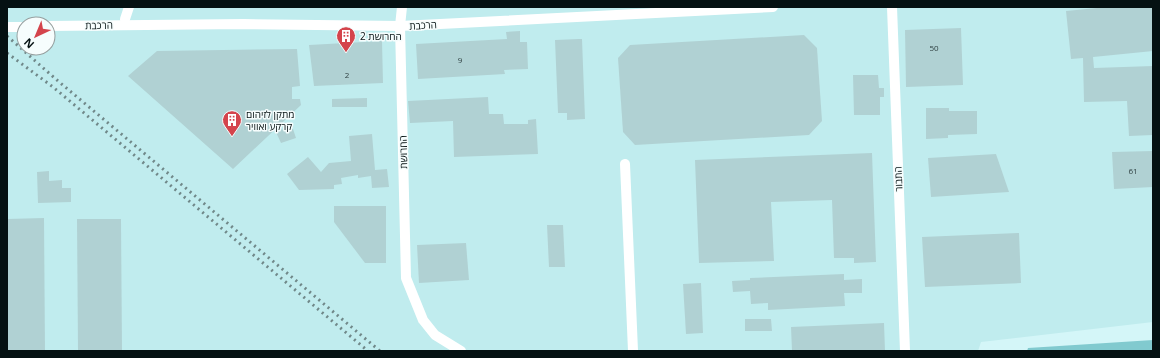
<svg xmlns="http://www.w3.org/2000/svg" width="1160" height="358" font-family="'Open Sans','Noto Sans Hebrew',sans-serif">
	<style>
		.built { fill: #c0ecee; fill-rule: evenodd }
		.green { fill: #81cacf }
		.building { fill: #b0d1d3 }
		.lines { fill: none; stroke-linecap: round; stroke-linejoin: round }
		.minor { stroke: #fff; stroke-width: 10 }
		.rail { stroke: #708889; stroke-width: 3; stroke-dasharray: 2 4; stroke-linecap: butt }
		.labels { text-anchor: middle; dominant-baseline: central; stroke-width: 3; stroke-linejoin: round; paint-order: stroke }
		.number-label { font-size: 8px; fill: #304142 }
		.street-label { font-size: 10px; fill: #051112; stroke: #f6fdfd }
		.poi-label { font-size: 10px; fill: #051112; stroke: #f6fdfd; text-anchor: start }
	</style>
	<rect width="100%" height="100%" fill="#d4f6f8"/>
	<path class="built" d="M 7,7 L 1153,7 L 1153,322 L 981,342 L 978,351 L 7,351 ZM 24,24 L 48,24 L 48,48 L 24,48 Z"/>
	<polygon class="green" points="1153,340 1153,351 1027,351 1028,348"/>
	<g class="building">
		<polygon points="1107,7 1153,7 1153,51 1093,57 1094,68 1153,66 1153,135 1129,136 1127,101 1084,102 1083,58 1071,59 1066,11"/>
		<polygon points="961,28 963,85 906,87 905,30"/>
		<polygon points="520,31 520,42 527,42 528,69 504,70 505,74 418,79 416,44 507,39 506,32"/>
		<polygon points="804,35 817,48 822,121 809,135 635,145 623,132 618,58 630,45"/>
		<polygon points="579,39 582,39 585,119 567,120 567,113 558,113 555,40"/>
		<polygon points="382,41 383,83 314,86 309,45"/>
		<polygon points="297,49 300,86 292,87 292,99 300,99 301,105 233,169 128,76 157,51"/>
		<polygon points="853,75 878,75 879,88 884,88 884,97 880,97 880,115 854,115"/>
		<polygon points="488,97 489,114 503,114 504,124 528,124 528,120 536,119 538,154 454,157 453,121 410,123 408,101"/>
		<polygon points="367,98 367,107 332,107 332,99"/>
		<polygon points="926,108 949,108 949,111 977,111 977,134 948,135 948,138 926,139"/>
		<polygon points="293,129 296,138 281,143 275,130"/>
		<polygon points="372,134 375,170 387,169 389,187 372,188 371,176 358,178 358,175 341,178 342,184 334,185 334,189 299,190 287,174 308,157 321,172 329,163 351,161 349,136"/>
		<polygon points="1153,151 1153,187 1114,189 1112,152"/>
		<polygon points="872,153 876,262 854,263 854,258 834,258 832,200 771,202 774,261 699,263 695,160"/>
		<polygon points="996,154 1009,192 931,197 928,158"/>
		<polygon points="49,171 49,181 62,180 62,188 71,188 71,202 38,203 37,172"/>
		<polygon points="334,206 386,206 386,263 365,263 334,222"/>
		<polygon points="44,218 45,351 7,351 7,219"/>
		<polygon points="77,219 121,219 122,351 78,351"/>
		<polygon points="547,225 563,225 565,267 549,267"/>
		<polygon points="1019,233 1021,283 925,287 922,237"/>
		<polygon points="466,243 469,280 419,283 417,245"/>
		<polygon points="844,274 844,280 862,279 862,293 844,293 845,306 768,310 768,303 751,304 750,291 733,292 732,281 750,280 750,278"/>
		<polygon points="701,283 703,333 686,334 683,284"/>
		<polygon points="745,319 771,319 772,331 745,331"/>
		<polygon points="884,323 885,351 792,351 791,327"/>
	</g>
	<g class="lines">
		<g class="minor">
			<polyline points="402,7 400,26 406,278 423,320 435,335 461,351"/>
			<polyline points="892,7 905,351"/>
			<polyline points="125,19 129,7"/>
			<polyline points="48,26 244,24 400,26 773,7"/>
			<polyline points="7,27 24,27"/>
			<polyline points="625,164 633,351"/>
		</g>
		<g class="rail">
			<polyline points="7,36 58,81 380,351"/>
			<polyline points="7,53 53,87 368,351"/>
		</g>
	</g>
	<defs>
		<g id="building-pin" transform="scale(1)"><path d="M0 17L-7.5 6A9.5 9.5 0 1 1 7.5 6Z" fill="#d4444c" stroke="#f6fdfd"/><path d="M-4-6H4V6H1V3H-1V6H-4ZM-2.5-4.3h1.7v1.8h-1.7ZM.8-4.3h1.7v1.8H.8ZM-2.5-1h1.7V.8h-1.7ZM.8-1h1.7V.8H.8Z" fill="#fff"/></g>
	</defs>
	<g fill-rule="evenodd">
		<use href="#building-pin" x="346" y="36"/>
		<use href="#building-pin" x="232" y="120"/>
	</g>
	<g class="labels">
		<g class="number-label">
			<text x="934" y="47">50</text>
			<text x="460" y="59">9</text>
			<text x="347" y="74">2</text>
			<text x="1133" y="170">61</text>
		</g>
		<g class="street-label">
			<text transform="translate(99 25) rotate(-1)">הרכבת</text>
			<text transform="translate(423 25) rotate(-3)">הרכבת</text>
			<text transform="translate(403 152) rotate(-91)">החרושת</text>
			<text transform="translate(898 179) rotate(-92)">התבור</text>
		</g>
		<g class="poi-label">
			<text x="360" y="36">החרושת 2</text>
			<text x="246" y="114">מתקן לזיהום<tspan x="246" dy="12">קרקע ואוויר</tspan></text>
		</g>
	</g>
	<rect width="1160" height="358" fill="none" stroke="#051112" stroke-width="16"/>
	<g transform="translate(36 36) rotate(224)"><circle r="19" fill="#f6fdfd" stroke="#969f9f"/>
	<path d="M0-3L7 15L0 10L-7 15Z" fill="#d4444c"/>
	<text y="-6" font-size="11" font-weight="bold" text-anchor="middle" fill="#051112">N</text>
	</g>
</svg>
